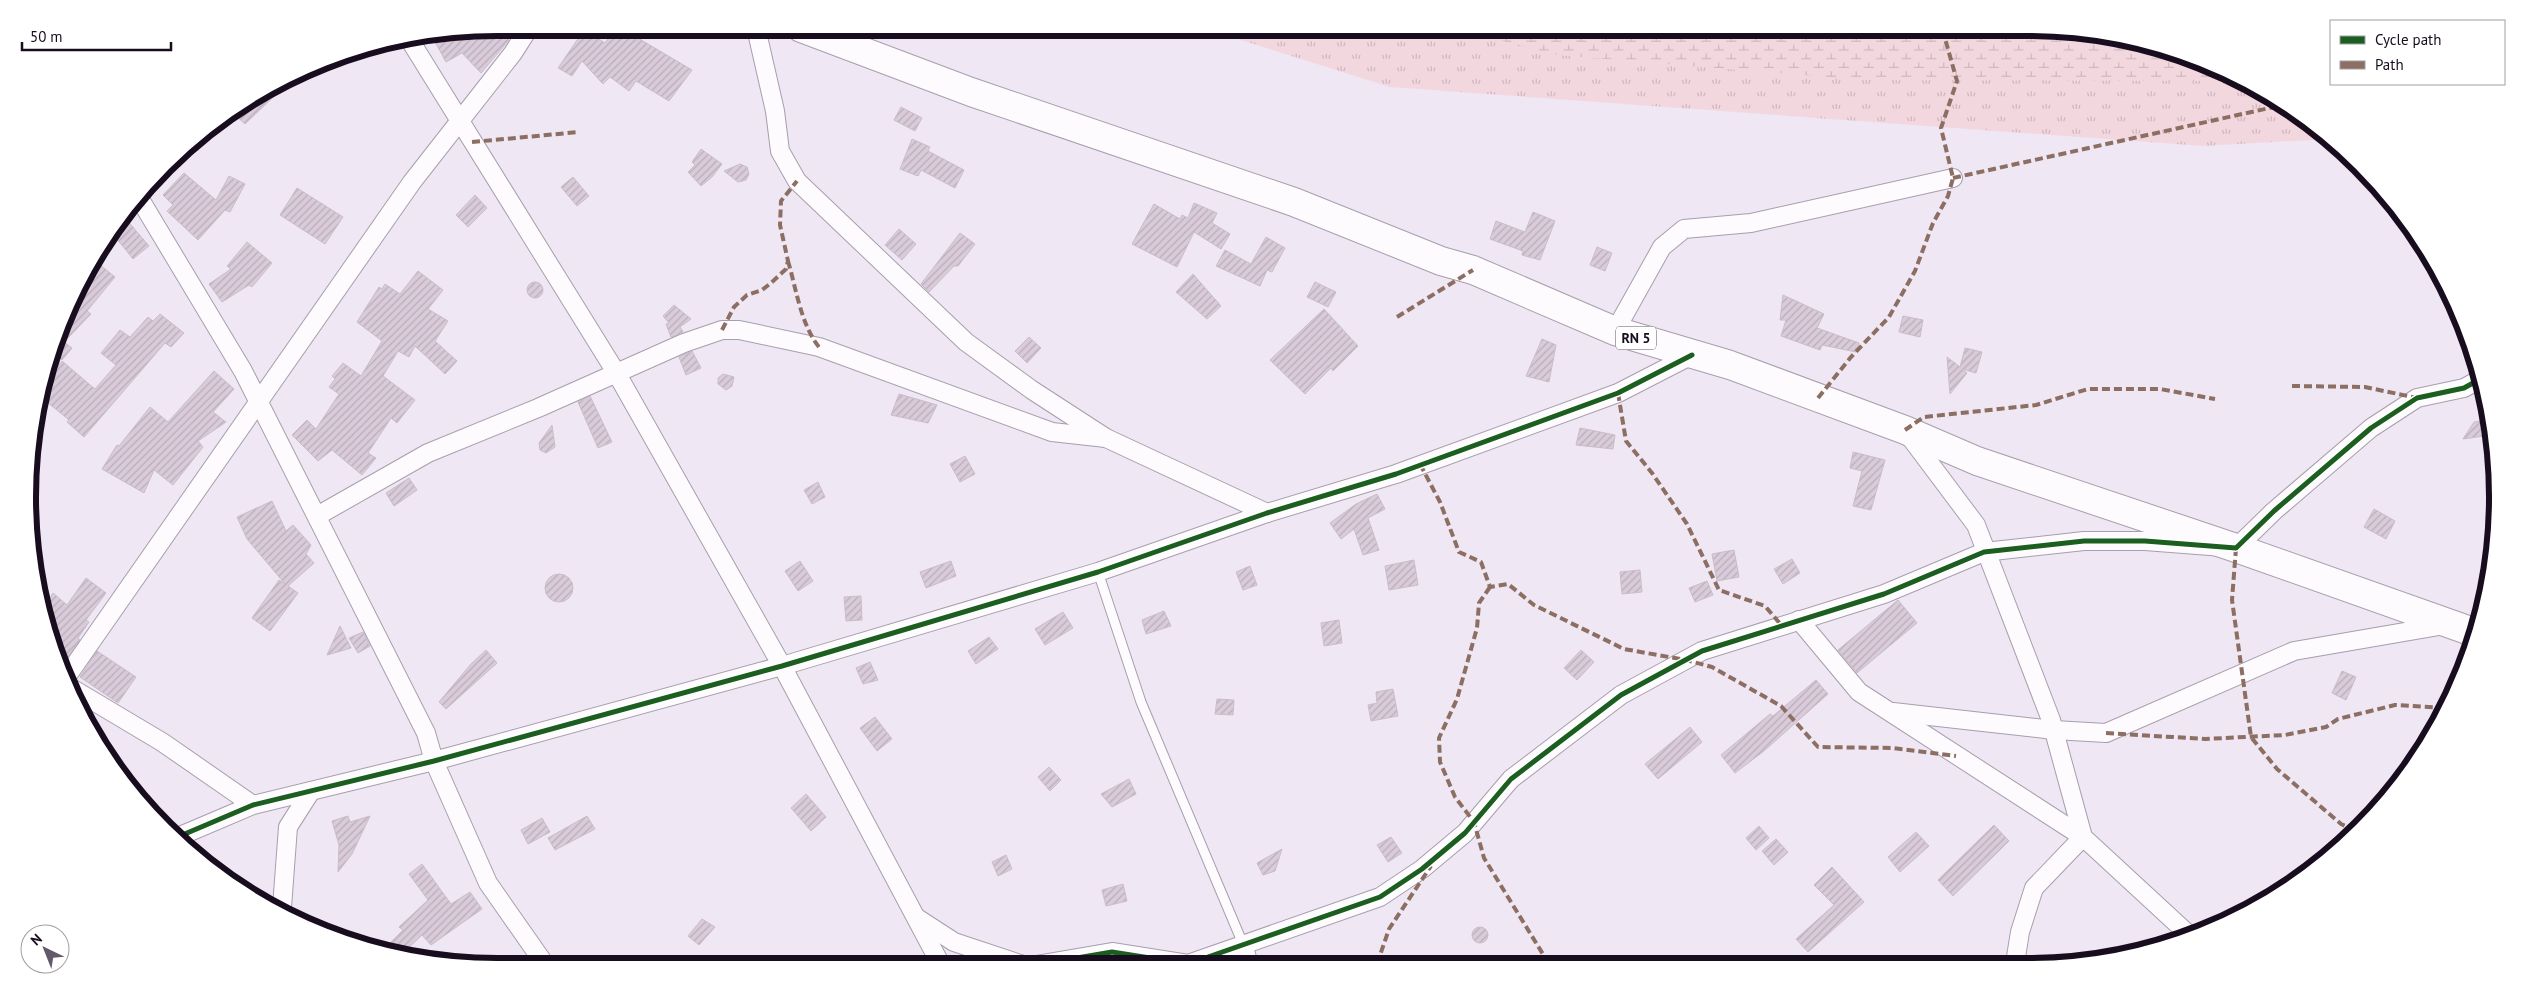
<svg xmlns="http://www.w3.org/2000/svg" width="2525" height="994" font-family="'PT Sans',sans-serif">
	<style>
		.grass { fill: url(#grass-tufts) }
		.wetland { fill: url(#wetland-marsh) }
		.building { fill: url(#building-hatch); stroke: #cabdca }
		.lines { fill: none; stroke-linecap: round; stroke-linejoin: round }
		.lane-casing { stroke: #a89ead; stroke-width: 11 }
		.street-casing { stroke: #a89ead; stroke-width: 20 }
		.primary-casing { stroke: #a89ead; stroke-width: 30 }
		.lane { stroke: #fdfbfd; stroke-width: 9 }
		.street { stroke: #fdfbfd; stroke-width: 18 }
		.primary { stroke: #fdfbfd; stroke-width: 28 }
		.quiet { stroke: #8d6e63; stroke-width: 4; stroke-dasharray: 8 4; stroke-linecap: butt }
		.cycleway-casing { stroke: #fff; stroke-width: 8 }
		.cycleway { stroke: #1b5e20; stroke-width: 5 }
		.labels { text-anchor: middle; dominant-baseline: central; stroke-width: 4; stroke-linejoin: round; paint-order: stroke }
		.shield { fill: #fff; stroke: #5d5562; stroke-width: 1 }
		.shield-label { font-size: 14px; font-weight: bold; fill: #180c1f }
		.rim { fill: none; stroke: #180c1f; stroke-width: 6 }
	</style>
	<defs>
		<pattern id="grass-tufts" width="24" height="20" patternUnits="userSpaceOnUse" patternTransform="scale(1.25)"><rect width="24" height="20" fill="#f3d7df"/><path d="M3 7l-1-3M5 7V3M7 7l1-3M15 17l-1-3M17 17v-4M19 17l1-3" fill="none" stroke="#d0b7bf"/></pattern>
		<pattern id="wetland-marsh" width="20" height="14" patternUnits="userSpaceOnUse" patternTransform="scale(1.25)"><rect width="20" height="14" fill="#f3d7df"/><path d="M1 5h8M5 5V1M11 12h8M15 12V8" fill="none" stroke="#d0b7bf"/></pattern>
		<pattern id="building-hatch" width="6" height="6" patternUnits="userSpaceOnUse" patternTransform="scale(1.25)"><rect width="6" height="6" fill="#d9cbd9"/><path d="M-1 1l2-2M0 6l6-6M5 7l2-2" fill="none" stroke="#baadba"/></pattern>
	</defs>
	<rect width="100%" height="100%" fill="#efe7f4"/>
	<polygon class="grass" points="1203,28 2028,28 2179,52 2262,90 2330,139 2203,146 1390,87"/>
	<polygon class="wetland" points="1452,28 2028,28 2179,52 2242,81 1862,80 1557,55"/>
	<g class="building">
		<polygon points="497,28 509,40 481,73 462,53 446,62 433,38"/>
		<polygon points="615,28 621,28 692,70 669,101 636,81 629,91 610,77 603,84 582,61 572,76 558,68 584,30 605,43"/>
		<polygon points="280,82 284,87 245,124 232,112 262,91"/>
		<polygon points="901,107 922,118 915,131 894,120"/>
		<polygon points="912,139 930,147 928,151 964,170 955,188 921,170 918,176 900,169"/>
		<polygon points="701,149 722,164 712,177 701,186 688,172 695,165 692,162"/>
		<polygon points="740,164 747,167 749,174 746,180 738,182 724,171"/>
		<polygon points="184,173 216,200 229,176 245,184 230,212 225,210 198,240 167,211 173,205 163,195"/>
		<polygon points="573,177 589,196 577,206 561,187"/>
		<polygon points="297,188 343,217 325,244 280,215"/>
		<polygon points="475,195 487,208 468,227 456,215"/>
		<polygon points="1194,203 1217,213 1212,223 1230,234 1221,249 1194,232 1177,267 1132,244 1154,204 1180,219 1182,215 1188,218"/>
		<polygon points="1533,212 1555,221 1540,260 1522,255 1523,251 1490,239 1496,221 1525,232"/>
		<polygon points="126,219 149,246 133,259 113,234"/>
		<polygon points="899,229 916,244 902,260 885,245"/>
		<polygon points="960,233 975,244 958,266 954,266 929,292 921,284"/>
		<polygon points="1266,237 1285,248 1272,272 1267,270 1260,286 1216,266 1225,250 1251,264"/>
		<polygon points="247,242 272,263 252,287 249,285 222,302 209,284 231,269 227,266"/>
		<polygon points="1597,247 1612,253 1605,271 1590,265"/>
		<polygon points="93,259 115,277 87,311 91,314 64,342 72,348 62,360 54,353 50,357 53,346"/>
		<polygon points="418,271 443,290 428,309 448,321 435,341 457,361 445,374 415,346 409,357 398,351 383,376 415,400 397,423 391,418 368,453 376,458 362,475 332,450 318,461 292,435 307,420 316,429 339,394 329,387 335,379 332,376 343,363 361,376 382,341 357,322 379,287 382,289 385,284 400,294"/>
		<polygon points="1193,274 1221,306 1207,319 1176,292"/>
		<circle cx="535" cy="290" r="8"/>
		<polygon points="1315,282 1336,292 1328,307 1307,297"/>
		<polygon points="1783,295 1824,314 1817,328 1859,343 1856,352 1822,345 1820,350 1781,336 1786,320 1780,320"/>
		<polygon points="674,305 691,319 680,327 683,332 671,337 666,324 669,323 663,316"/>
		<polygon points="1324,309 1358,346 1333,371 1331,368 1305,394 1270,360"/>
		<polygon points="160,314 184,333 171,347 165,343 84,437 67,422 69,420 41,397 44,383 62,361 95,389 116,365 101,353 120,330 130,337 148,317 153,321"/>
		<polygon points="1903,316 1923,320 1920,337 1899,332"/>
		<polygon points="1029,337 1041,348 1027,363 1015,351"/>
		<polygon points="1542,339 1556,345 1549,382 1526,376"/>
		<polygon points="1965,348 1982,352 1976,373 1962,369 1967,373 1950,394 1947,357 1960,367"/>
		<polygon points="692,351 701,368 686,375 679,357"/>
		<polygon points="214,371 234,389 213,412 226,422 198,441 203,447 173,485 154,470 144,493 102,469 117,445 119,446 150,407 168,422"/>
		<polygon points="723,374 734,377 732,386 726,390 718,384 718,378"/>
		<polygon points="899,394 937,405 928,423 891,415"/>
		<polygon points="590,396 612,442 598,448 578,402"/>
		<polygon points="2480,421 2490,428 2491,435 2463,439 2474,422"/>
		<polygon points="552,425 555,447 546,453 540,450 539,443"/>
		<polygon points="1580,428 1615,435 1613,449 1576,445"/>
		<polygon points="1853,452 1885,460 1871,510 1853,506 1862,471 1850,468"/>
		<polygon points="965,456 975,474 960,482 950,464"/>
		<polygon points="409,478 417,490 394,506 386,493"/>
		<polygon points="818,482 825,497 812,504 804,490"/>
		<polygon points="1377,494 1385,509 1368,518 1379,550 1363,555 1354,529 1341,539 1330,523 1356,504"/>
		<polygon points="272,501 286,531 293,525 311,545 306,554 314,563 288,586 298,593 270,631 252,618 279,580 285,584 247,539 237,517"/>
		<polygon points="2374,509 2395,521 2386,539 2364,527"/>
		<polygon points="1734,550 1739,577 1717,581 1712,554"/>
		<polygon points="1792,559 1800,573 1783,584 1774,569"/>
		<polygon points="1414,560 1418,585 1389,590 1385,566"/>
		<polygon points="800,561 813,581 798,591 785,571"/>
		<polygon points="951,561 956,576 926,588 920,572"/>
		<polygon points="1250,566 1257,585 1243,590 1236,572"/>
		<polygon points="1640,570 1642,592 1622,594 1620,572"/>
		<circle cx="559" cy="588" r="14"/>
		<polygon points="86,578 106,593 86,620 89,622 78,638 80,640 62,665 59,663 43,610 53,593 67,605"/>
		<polygon points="1707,581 1713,595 1695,602 1689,588"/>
		<polygon points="861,596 862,620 846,621 844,597"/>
		<polygon points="1898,600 1917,623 1857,673 1838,650"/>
		<polygon points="1164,611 1171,626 1146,634 1142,620"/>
		<polygon points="1063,612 1073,628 1045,645 1035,629"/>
		<polygon points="1339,620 1342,643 1324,646 1321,623"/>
		<polygon points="340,626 351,648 327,655"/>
		<polygon points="363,632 370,646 358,653 349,638"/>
		<polygon points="989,637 998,649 976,664 968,651"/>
		<polygon points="486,650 497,663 446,709 439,702 471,664"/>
		<polygon points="1581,650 1594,662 1577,680 1564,668"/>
		<polygon points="97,651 136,677 118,703 80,677"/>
		<polygon points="870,662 878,680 863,684 856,668"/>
		<polygon points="2342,671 2356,677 2346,700 2332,693"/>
		<polygon points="1816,680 1828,694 1764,751 1735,773 1721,755 1770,714 1773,716"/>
		<polygon points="1393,689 1398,716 1371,721 1368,705 1377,703 1376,692"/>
		<polygon points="1217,699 1234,700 1233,715 1215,714"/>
		<polygon points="875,717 892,739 877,751 860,728"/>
		<polygon points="1690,727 1702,742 1658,779 1645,764"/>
		<polygon points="1049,767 1061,780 1050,791 1038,777"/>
		<polygon points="1129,779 1136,794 1112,807 1101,794"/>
		<polygon points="806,794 826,817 811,831 791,808"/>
		<polygon points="348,816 350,822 370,816 352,854 338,872 339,845 332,821"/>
		<polygon points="587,816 595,829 555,850 548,838"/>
		<polygon points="542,818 550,832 528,844 521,830"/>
		<polygon points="1994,825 2009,841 1953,896 1938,880"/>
		<polygon points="1759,826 1769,838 1756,850 1746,838"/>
		<polygon points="1916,832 1929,846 1900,872 1888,857"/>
		<polygon points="1391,837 1402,853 1388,862 1377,845"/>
		<polygon points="1776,839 1788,852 1774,865 1762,851"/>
		<polygon points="1282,849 1275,871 1263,875 1257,863"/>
		<polygon points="1006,855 1012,869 998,876 992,862"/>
		<polygon points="422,864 451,904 470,892 482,909 431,945 422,935 405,951 385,948 403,930 399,927 428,900 409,874"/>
		<polygon points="1832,867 1864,902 1808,952 1796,939 1834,905 1814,885"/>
		<polygon points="1123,884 1127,901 1106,906 1102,890"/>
		<polygon points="702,919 715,927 699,945 688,936"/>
		<circle cx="1480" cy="935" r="8"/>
	</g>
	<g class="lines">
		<g class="lane-casing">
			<polyline id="lane" points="1098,572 1141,702 1243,944"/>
		</g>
		<g class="street-casing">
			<g id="street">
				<polyline points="756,28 775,111 780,151 797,181 966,342 1032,390 1106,438 1267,513"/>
				<polyline points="411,42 617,374 782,666 941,965"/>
				<polyline points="141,201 243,371 426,733 434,761 488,883 546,966"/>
				<polyline points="1615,331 1662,247 1684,229 1751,223 1953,178"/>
				<polyline points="1907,433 1976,525 2051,720 2083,837 2187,933"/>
				<polyline points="317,516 428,453 538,408 684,343 722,330 739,330 819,347 1052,432 1106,438"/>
				<polyline points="1799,620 1859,692 2083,837 2034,888 2020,932 2015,963"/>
				<polyline points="65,679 412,182 513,53 529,28"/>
				<polyline points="68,686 162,742 253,805"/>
				<polyline points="1893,712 2054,730 2106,733 2294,651 2445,625"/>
				<polyline points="180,836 253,805 434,761 782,666 1098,572 1267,513 1396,474 1618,393 1692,355"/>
				<polyline points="282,907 288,827 311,791"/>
				<polyline points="917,918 954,942 1023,965"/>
				<polyline points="1243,944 1249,965"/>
				<polyline points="1036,965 1112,952 1188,964 1380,897 1422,869 1465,833 1511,779 1621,695 1702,651 1884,594 1984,552 2084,541 2145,541 2236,548 2274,511 2371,428 2417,398 2464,388 2482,378"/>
			</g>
		</g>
		<g class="primary-casing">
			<polyline id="primary" points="801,28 971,92 1294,202 1441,261 1473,270 1615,331 1730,365 1905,430 1977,461 2236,548 2476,633"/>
		</g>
		<use href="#lane" class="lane"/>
		<use href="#street" class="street"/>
		<use href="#primary" class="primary"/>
		<g class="quiet">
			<polyline points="472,142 579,132"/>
			<polyline points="1953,178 2283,105"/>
			<path d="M 788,261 C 796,288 801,325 819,347"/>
			<polyline points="1397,317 1473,270"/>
			<polyline points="722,330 734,307 747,295 762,290 771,283 786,269 788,261 780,225 781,201 797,181"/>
			<polyline points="2292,386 2365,387 2417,398"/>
			<polyline points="1618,393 1626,441 1652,473 1687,524 1719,590 1765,606 1782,626"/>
			<polyline points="1818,398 1851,357 1889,317 1915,271 1933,223 1948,196 1953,178 1941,128 1957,81 1942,28"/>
			<polyline points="1905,430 1924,417 2036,405 2088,389 2160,389 2215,399"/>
			<polyline points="1420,464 1440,502 1459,552 1481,562 1490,587 1508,584 1534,605 1624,649 1686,660 1712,667 1781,706 1818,747 1892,748 1956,756"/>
			<polyline points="2236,548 2232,600 2251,737 2277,769 2341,824 2355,830"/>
			<polyline points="1490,587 1479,603 1477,628 1457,699 1439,738 1440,762 1455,797 1474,822 1484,858 1549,964"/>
			<polyline points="2106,733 2205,739 2285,735 2326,727 2338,719 2395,705 2443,708"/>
			<polyline points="1377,964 1389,929 1431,866"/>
		</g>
		<g class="cycleway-casing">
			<g id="cycleway">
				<polyline points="180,836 253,805 434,761 782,666 1098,572 1267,513 1396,474 1618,393 1692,355"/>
				<polyline points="1036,965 1112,952 1188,964 1380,897 1422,869 1465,833 1511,779 1621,695 1702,651 1884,594 1984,552 2084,541 2145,541 2236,548 2274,511 2371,428 2417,398 2464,388 2482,378"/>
			</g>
		</g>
		<use href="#cycleway" class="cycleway"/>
	</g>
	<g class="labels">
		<rect class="shield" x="1616" y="326.5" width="40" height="23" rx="4"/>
		<g class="shield-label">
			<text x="1636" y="338">RN 5</text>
		</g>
	</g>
	<path d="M0 0H2525V994H0ZM497 36H2028A461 461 0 0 1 2489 497V497A461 461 0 0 1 2028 958H497A461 461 0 0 1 36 497V497A461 461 0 0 1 497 36Z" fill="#fff" fill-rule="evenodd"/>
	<path class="rim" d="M497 36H2028A461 461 0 0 1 2489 497V497A461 461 0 0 1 2028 958H497A461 461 0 0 1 36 497V497A461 461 0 0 1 497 36Z"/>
	<rect x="2330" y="20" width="175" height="65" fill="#ffffff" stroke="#a39ea5"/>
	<rect x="2340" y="36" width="25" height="8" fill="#1b5e20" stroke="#a39ea5"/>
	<text x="2375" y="45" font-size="15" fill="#180c1f">Cycle path</text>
	<rect x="2340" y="61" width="25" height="8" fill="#8d6e63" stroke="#a39ea5"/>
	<text x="2375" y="70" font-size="15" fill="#180c1f">Path</text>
	<g transform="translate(45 949) rotate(317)"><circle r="24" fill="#ffffff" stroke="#a39ea5"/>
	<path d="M0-4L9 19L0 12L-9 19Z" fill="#63596a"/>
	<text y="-8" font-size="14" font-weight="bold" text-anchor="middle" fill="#180c1f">N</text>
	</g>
	<path d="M22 42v8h149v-8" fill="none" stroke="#180c1f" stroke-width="2.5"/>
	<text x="30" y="42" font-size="15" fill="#180c1f" stroke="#ffffff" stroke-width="4" paint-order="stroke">50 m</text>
</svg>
